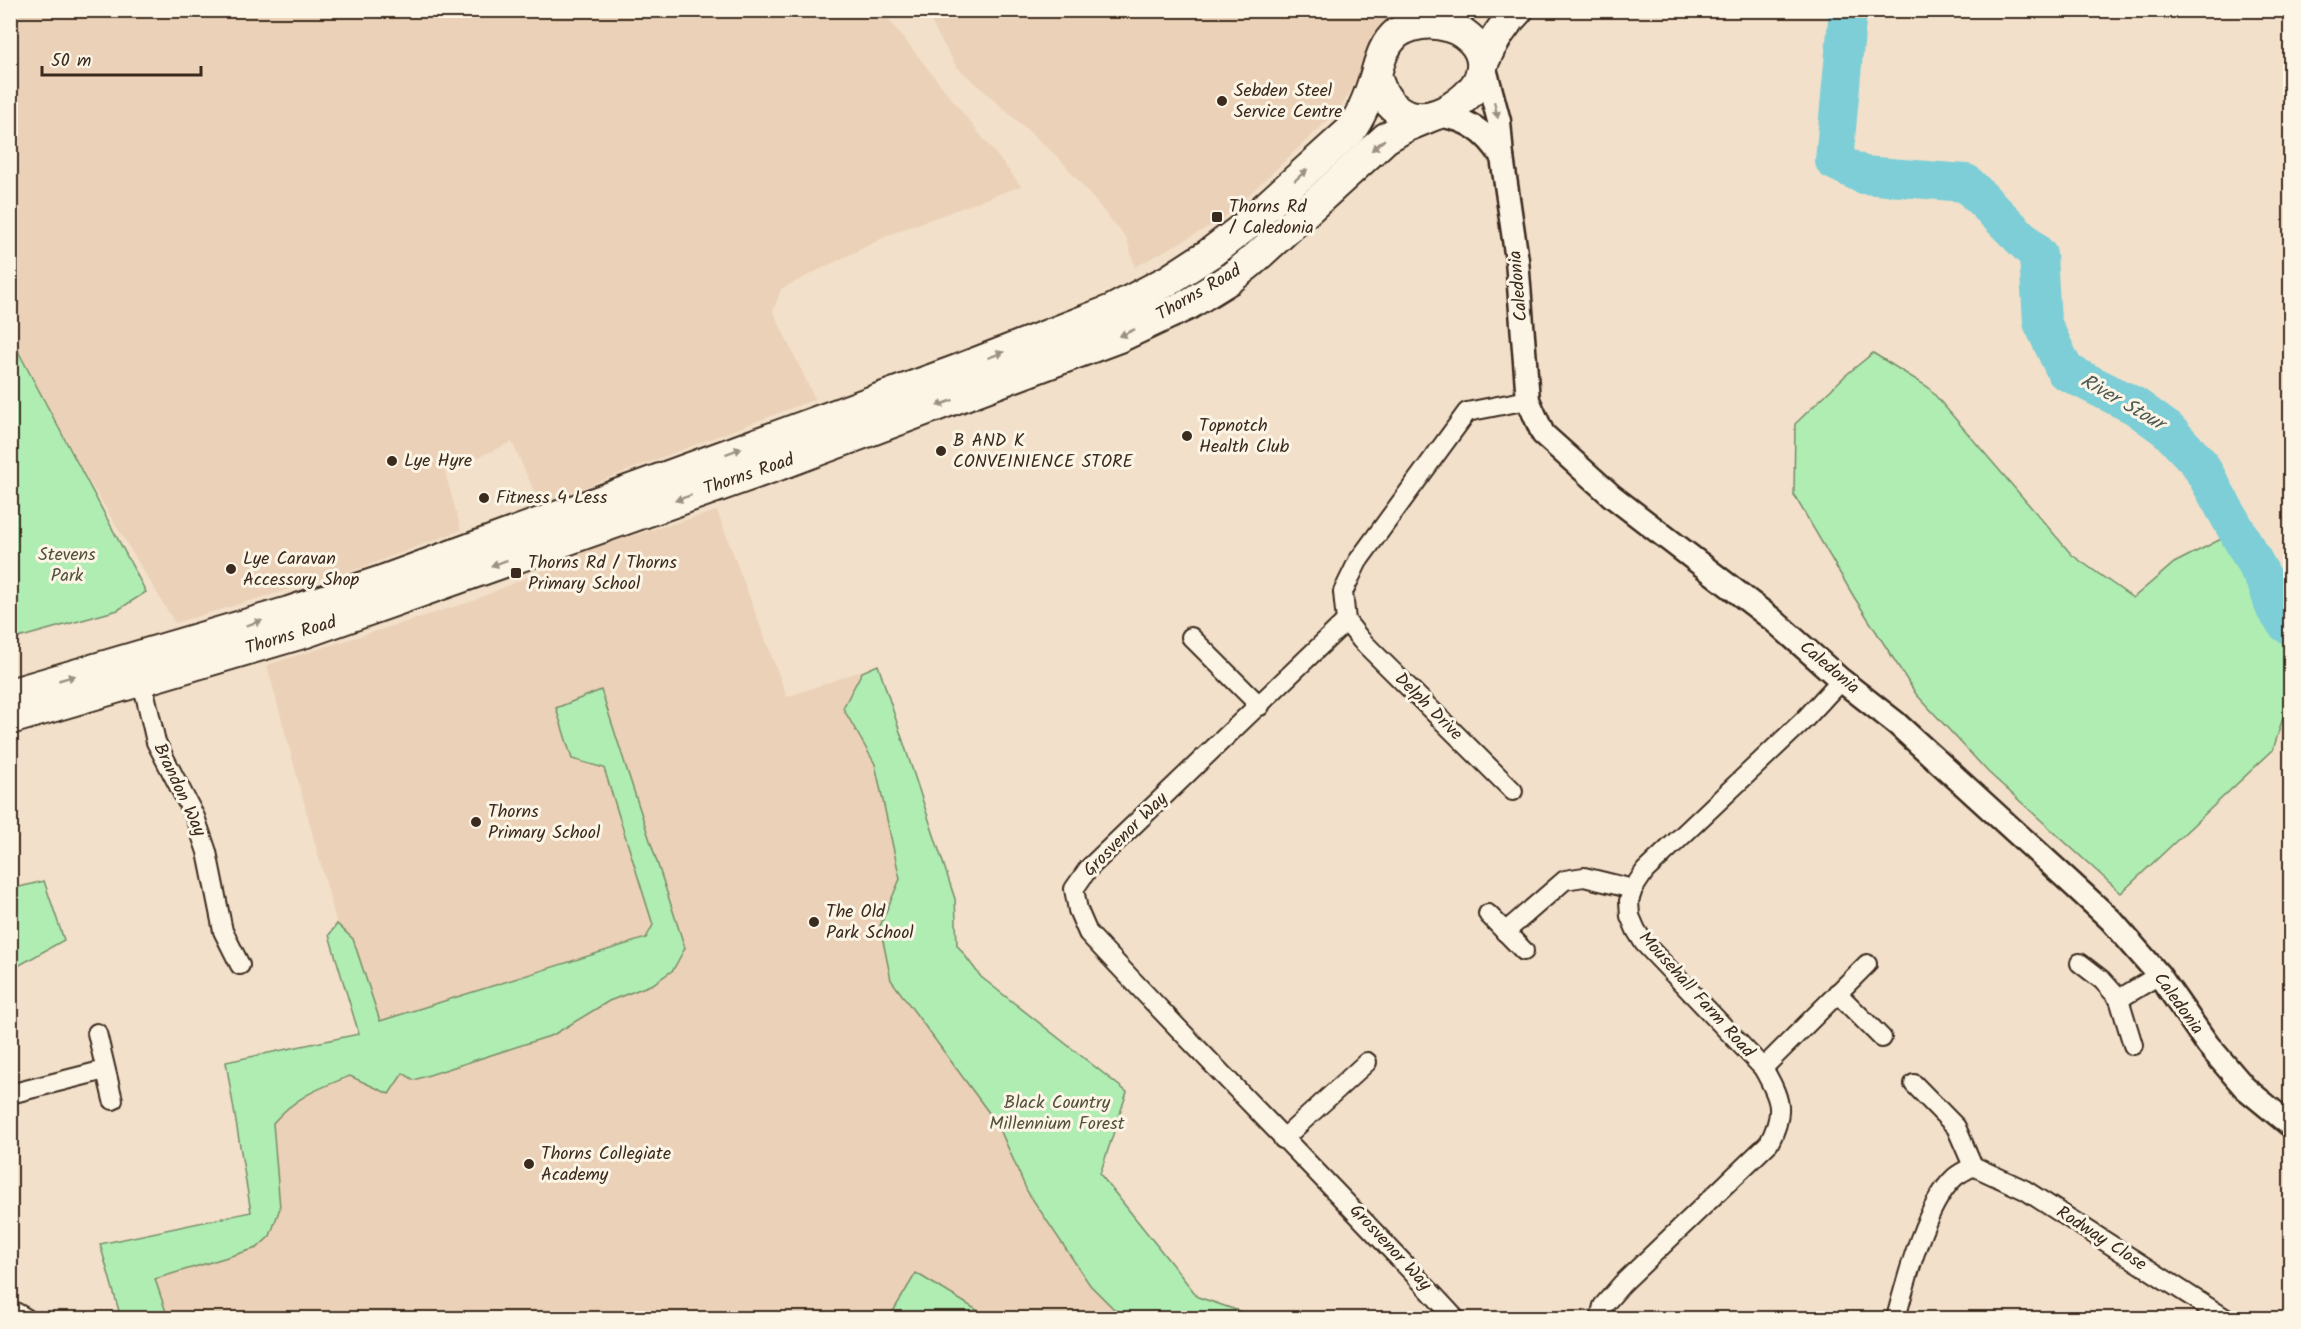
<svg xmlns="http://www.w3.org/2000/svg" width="2301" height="1329" font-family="Kalam,sans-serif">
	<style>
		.built { fill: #ebd1b7 }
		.green { fill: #b0edb3; stroke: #768c68; stroke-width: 1.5 }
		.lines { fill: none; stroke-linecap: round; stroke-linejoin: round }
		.river { stroke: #7dced6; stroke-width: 38 }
		.minor-casing { stroke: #3b2a1e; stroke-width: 22 }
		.tertiary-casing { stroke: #3b2a1e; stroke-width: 27 }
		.trunk-casing { stroke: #3b2a1e; stroke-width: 34 }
		.minor { stroke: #fcf5e5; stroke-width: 18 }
		.tertiary { stroke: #fcf5e5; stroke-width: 22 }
		.trunk { stroke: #fcf5e5; stroke-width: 30 }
		.oneway { fill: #9c9082 }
		.poi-dot { fill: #3b2a1e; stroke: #fcf5e5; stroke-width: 2 }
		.labels { text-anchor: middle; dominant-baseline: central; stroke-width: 6; stroke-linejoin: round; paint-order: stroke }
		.poi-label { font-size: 18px; fill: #3b2a1e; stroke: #fcf5e5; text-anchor: start }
		.street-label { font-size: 18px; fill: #3b2a1e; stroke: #fcf5e5 }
		.park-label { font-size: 18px; fill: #52513c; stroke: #fcf5e5 }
		.water-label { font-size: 20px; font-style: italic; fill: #4f5b55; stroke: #fcf5e5 }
	</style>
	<rect width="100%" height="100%" fill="#f2e0ca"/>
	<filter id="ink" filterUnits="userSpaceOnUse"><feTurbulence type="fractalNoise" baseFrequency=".0167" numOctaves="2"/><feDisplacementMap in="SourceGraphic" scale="12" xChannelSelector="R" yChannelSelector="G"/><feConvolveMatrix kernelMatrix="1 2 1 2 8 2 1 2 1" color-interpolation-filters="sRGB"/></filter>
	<g filter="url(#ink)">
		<g class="built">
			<polygon points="10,11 882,11 1021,186 893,233 781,289 773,311 815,399 540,504 512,442 445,472 461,530 358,569 175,623 82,469 11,338"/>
			<polygon points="926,11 1433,11 1380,36 1341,108 1223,219 1135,267 1127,239 1060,159 957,67 938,35"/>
			<polygon points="717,511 787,697 878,665 955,899 957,945 981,977 1127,1092 1100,1174 1198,1297 1254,1318 121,1318 100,1244 251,1212 226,1062 366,1032 267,665 473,601 600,545"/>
		</g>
		<g class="green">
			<polygon points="11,338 146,592 118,610 11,640"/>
			<polygon points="1873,353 1928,387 2072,555 2133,598 2174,563 2237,531 2266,583 2285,623 2290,646 2290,695 2273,750 2121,893 1988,772 1916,694 1854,597 1794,495 1795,424 1846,375"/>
			<polygon points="878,665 955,899 957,945 981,977 1127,1092 1100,1174 1198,1297 1260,1318 1123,1318 1090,1285 1027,1191 998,1125 891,980 880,926 900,879 875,764 843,708 862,672"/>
			<path d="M 601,690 L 685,948 L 673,970 L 653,984 L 609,1001 L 553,1035 L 414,1080 L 403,1073 L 389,1094 L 350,1076 C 319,1088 295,1097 273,1123 L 280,1208 L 270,1236 L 257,1248 L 155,1279 L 168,1318 L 121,1318 L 100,1244 L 251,1212 L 226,1062 L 359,1034 L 329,935 L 337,924 L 353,939 L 380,1021 L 646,938 L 653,925 L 604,768 L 572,759 L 556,708 Z"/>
			<polygon points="44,881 64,940 11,970 11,889"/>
			<polygon points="916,1273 990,1318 889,1318"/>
		</g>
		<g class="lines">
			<polyline class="river" points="1848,10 1834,161 1863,175 1966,183 2038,255 2042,322 2065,371 2135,406 2168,430 2199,463 2266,583 2275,609 2285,623 2290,626"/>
			<g class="minor-casing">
				<g id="minor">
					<path d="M 1346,621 L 1088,869 L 1074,889 L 1078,910 L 1088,933 C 1209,1063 1335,1188 1455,1318"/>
					<polyline points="1346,621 1343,592 1358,561 1467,412 1528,400"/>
					<polyline points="1346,621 1361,640 1513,791"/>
					<polyline points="1191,637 1260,706"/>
					<polyline points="142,681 156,742 195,817 207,852 223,931 240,965"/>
					<polyline points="1488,914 1524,951"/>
					<polyline points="1505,932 1565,880 1584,877 1633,889"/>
					<polyline points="2080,963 2102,980 2119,999 2133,1045"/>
					<polyline points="1837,993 1882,1038"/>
					<polyline points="2119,999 2159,975"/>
					<polyline points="97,1033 113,1100"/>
					<polyline points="1763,1068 1867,964"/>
					<polyline points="1914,1084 1956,1127 1973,1166"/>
					<polyline points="10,1094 105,1070"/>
					<polyline points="1283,1139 1367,1062"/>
					<polyline points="1973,1166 2025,1190 2225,1318"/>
					<polyline points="10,1309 26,1318"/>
					<path d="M 1600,1318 L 1603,1306 L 1622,1284 L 1769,1143 C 1786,1111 1780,1098 1763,1068 L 1644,943 L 1636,930 L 1630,916 L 1629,901 L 1633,889 L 1645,871 L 1805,719 L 1841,680"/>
					<path d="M 1896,1318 C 1906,1281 1925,1205 1954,1178 C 1959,1173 1967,1170 1973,1166"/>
				</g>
			</g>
			<g class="tertiary-casing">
				<g id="tertiary">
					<polyline points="1484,65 1499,121 1502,157 1517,260 1528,400 1543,434 1612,496 1772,619 1841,680 1896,723 2069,881 2111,920 2159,975 2208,1045 2245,1088 2290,1125"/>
					<path d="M 1436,115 C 1466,118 1486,131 1502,157"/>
				</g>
			</g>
			<g class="trunk-casing">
				<g id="trunk">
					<path d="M 1483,63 C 1492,42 1502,26 1518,10"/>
					<path d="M 10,694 L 289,612 L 379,582 L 955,371 L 1112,310 L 1169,280 L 1209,254 L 1243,228 L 1350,131 C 1362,115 1369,96 1375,77 C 1380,61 1383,45 1397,33 C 1449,0 1525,60 1452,107 C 1417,129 1386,114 1376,75"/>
					<polyline points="10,719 306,632 781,464 1119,337 1189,304 1231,278 1251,262 1386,138 1405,127 1429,117"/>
				</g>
			</g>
			<use href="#minor" class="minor"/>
			<use href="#tertiary" class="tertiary"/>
			<use href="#trunk" class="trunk"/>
		</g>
		<defs><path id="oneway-solid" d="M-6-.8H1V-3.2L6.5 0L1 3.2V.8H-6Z" transform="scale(1.5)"/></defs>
		<g class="oneway">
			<use href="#oneway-solid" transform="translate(1496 110) rotate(77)"/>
			<use href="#oneway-solid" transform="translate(1378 145) rotate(140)"/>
			<use href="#oneway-solid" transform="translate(1301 175) rotate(-42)"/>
			<use href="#oneway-solid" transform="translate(1127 333) rotate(155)"/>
			<use href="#oneway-solid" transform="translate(996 355) rotate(-21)"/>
			<use href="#oneway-solid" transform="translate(945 403) rotate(160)"/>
			<use href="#oneway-solid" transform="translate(734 451) rotate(-20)"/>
			<use href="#oneway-solid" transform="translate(683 498) rotate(161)"/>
			<use href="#oneway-solid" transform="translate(499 563) rotate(160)"/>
			<use href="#oneway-solid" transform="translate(254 623) rotate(-17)"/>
			<use href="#oneway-solid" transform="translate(67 678) rotate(-16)"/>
		</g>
	</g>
	<g class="poi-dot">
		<circle cx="1222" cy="101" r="6"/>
		<rect x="1211" y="211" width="12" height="12" rx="3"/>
		<circle cx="1187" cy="436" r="6"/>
		<circle cx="941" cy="451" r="6"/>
		<circle cx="392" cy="461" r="6"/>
		<circle cx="484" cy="498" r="6"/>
		<circle cx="231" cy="569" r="6"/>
		<rect x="510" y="567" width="12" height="12" rx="3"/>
		<circle cx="476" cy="822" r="6"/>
		<circle cx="814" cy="922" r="6"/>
		<circle cx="529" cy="1164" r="6"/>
	</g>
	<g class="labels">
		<g class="poi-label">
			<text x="1234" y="91">Sebden Steel<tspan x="1234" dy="21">Service Centre</tspan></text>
			<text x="1229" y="207">Thorns Rd<tspan x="1229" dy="21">/ Caledonia</tspan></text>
			<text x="1199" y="426">Topnotch<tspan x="1199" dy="21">Health Club</tspan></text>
			<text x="953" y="441">B AND K<tspan x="953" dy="21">CONVEINIENCE STORE</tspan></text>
			<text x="404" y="461">Lye Hyre</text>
			<text x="496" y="498">Fitness 4 Less</text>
			<text x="243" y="559">Lye Caravan<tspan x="243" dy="21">Accessory Shop</tspan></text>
			<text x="528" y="563">Thorns Rd / Thorns<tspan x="528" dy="21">Primary School</tspan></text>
			<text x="488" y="812">Thorns<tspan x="488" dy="21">Primary School</tspan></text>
			<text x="826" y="912">The Old<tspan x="826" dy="21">Park School</tspan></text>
			<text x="541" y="1154">Thorns Collegiate<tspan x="541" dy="21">Academy</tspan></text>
		</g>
		<g class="street-label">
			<text transform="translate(1519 286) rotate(-95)">Caledonia</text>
			<text transform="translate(1199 293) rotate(-30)">Thorns Road</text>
			<text transform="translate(749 475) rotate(-19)">Thorns Road</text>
			<text transform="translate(291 636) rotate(-17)">Thorns Road</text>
			<text transform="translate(1829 668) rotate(40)">Caledonia</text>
			<text transform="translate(1428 707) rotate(45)">Delph Drive</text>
			<text transform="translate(179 790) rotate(65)">Brandon Way</text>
			<text transform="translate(1126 835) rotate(-45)">Grosvenor Way</text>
			<text transform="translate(1696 995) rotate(48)">Mousehall Farm Road</text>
			<text transform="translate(2178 1004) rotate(54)">Caledonia</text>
			<text transform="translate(2101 1239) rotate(33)">Rodway Close</text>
			<text transform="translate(1390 1248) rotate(47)">Grosvenor Way</text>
		</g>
		<g class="park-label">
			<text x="67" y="555">Stevens<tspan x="67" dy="21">Park</tspan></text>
			<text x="1057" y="1103">Black Country<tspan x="1057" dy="21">Millennium Forest</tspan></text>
		</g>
		<g class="water-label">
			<text transform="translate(2122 403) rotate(30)">River Stour</text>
		</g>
	</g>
	<rect width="2301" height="1329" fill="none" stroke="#fcf5e5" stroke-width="36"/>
	<rect x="18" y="18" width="2265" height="1293" fill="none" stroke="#3b2a1e" stroke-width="2" filter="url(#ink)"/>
	<path d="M42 66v9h159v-9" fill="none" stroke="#3b2a1e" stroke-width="3"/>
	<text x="51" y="66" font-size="18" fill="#3b2a1e" stroke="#fcf5e5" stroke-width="4.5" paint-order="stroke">50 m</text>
</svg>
